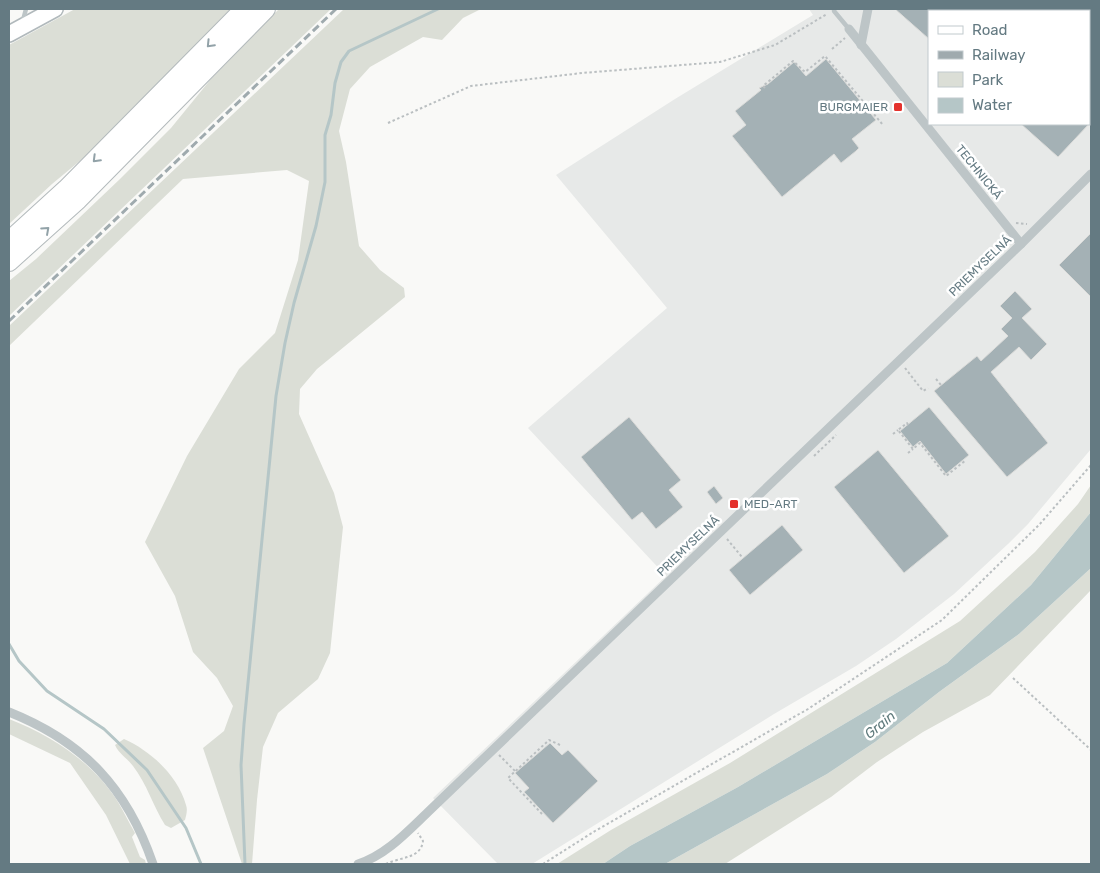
<svg xmlns="http://www.w3.org/2000/svg" width="1100" height="873" font-family="Rubik,sans-serif">
	<style>
		.built { fill: #e7e9e8; fill-rule: evenodd }
		.green { fill: #dbded6 }
		.water { fill: #b5c6c7 }
		.lines { fill: none; stroke-linecap: round; stroke-linejoin: round }
		.stream { stroke: #b5c6c7; stroke-width: 3 }
		.building { fill: #a4b1b5; stroke: #dbdbd9 }
		.primary-casing { stroke: #b1b9bc; stroke-width: 18 }
		.highway-casing { stroke: #b3babc; stroke-width: 20 }
		.path { stroke: #babfc1; stroke-width: 2; stroke-dasharray: 2.5 2.5; stroke-linecap: butt }
		.lane { stroke: #bdc5c7; stroke-width: 4.5 }
		.street { stroke: #bdc5c7; stroke-width: 9 }
		.primary { stroke: #fff; stroke-width: 15 }
		.highway { stroke: #fff; stroke-width: 18 }
		.rail { stroke: #9faaae; stroke-width: 3; stroke-dasharray: 8 4; stroke-linecap: butt }
		.oneway { stroke: #92a2a8 }
		.poi-dot { fill: #e4322d; stroke: #fff; stroke-width: 2 }
		.labels { text-anchor: middle; dominant-baseline: central; stroke-width: 5; stroke-linejoin: round; paint-order: stroke }
		.poi-label { font-size: 12px; fill: #647a82; stroke: #fff; text-anchor: end }
		.street-label { font-size: 12px; fill: #647a82; stroke: #fff }
		.water-label { font-size: 14px; font-style: italic; fill: #5f7a7c; stroke: #fff }
	</style>
	<rect width="100%" height="100%" fill="#f9f9f7"/>
	<path class="built" d="M 809,9 L 1091,9 L 1091,449 L 1028,524 L 1008,544 L 954,594 L 896,639 L 856,666 L 774,714 L 532,864 L 498,864 L 433,798 L 666,576 L 528,428 L 667,308 L 556,175 L 675,99 L 813,15 ZM 929,11 L 1089,11 L 1089,124 L 929,124 Z"/>
	<g class="green">
		<polygon points="75,9 233,9 93,150 52,184 9,224 9,45"/>
		<polygon points="279,9 331,9 9,316 9,281 36,259 120,179 171,128 211,79"/>
		<polygon points="344,9 481,9 463,18 442,40 423,37 370,67 350,89 339,131 346,162 359,246 380,270 404,288 405,297 317,369 300,389 299,414 334,493 343,527 330,653 318,679 278,713 263,747 257,800 252,864 242,864 203,748 224,731 233,706 217,678 193,652 175,596 145,542 187,456 239,369 275,333 298,260 309,181 287,170 183,179 9,346 9,326"/>
		<polygon points="1091,485 1091,512 1031,585 947,663 738,787 630,846 603,864 557,864 611,830 730,763 960,621 1035,552 1078,504"/>
		<polygon points="1091,568 1091,590 990,695 923,732 877,762 831,797 725,864 665,864 827,774 875,742 939,692 1019,634"/>
		<path d="M 9,719 C 52,736 93,762 118,802 C 124,812 129,823 135,833 L 132,837 L 140,857 L 145,860 L 146,864 L 130,864 L 106,815 L 70,763 L 9,734 Z"/>
		<path d="M 124,739 C 151,751 178,776 186,805 C 188,810 186,816 185,820 L 171,828 L 165,825 C 153,806 147,784 133,766 C 127,758 119,754 115,745 Z"/>
	</g>
	<polygon class="water" points="1091,512 1091,568 1019,634 939,692 875,742 827,774 665,864 603,864 630,846 738,787 947,663 1031,585"/>
	<g class="lines">
		<g class="stream">
			<polyline points="9,644 19,661 47,691 104,729 147,770 186,828 201,864"/>
			<polyline points="245,864 241,765 244,724 276,396 285,343 294,303 316,226 325,182 325,135 331,115 335,83 341,62 349,51 438,9"/>
		</g>
	</g>
	<g class="building">
		<polygon points="895,9 929,9 929,39"/>
		<polygon points="826,59 876,120 852,139 859,148 856,151 841,163 834,154 782,197 732,136 746,125 735,111 761,90 759,88 768,84 794,62 806,76"/>
		<polygon points="1021,124 1089,124 1058,157"/>
		<polygon points="1091,233 1091,297 1059,265"/>
		<polygon points="1015,291 1032,309 1022,318 1047,344 1031,360 1019,347 991,372 1048,443 1007,477 934,391 977,356 981,361 1008,336 1001,329 1012,318 1000,306"/>
		<polygon points="929,407 969,455 946,474 920,441 913,447 900,431"/>
		<polygon points="629,417 681,480 669,490 683,507 656,529 642,512 632,520 581,457"/>
		<polygon points="878,450 949,536 904,573 834,487"/>
		<polygon points="714,486 723,498 716,504 707,492"/>
		<polygon points="782,525 803,550 750,595 729,570"/>
		<polygon points="550,743 562,755 568,750 598,781 553,823 524,792 529,788 515,773"/>
	</g>
	<g class="lines">
		<g class="primary-casing">
			<polyline id="primary" points="9,34 55,9"/>
		</g>
		<g class="highway-casing">
			<g id="highway">
				<polyline points="9,241 66,189 244,9"/>
				<polyline points="9,262 78,200 266,9"/>
			</g>
		</g>
		<g class="path">
			<polyline points="832,49 845,38"/>
			<polyline points="765,88 763,86 793,61 805,72 825,56 883,125"/>
			<polyline points="388,123 471,86 582,73 720,62 775,45 827,14"/>
			<polyline points="1016,223 1027,224"/>
			<polyline points="905,368 923,391 928,388"/>
			<polyline points="936,379 941,385"/>
			<polyline points="908,425 907,423 898,430 913,449 920,443 946,476 966,460"/>
			<polyline points="893,434 898,430"/>
			<polyline points="908,453 913,449"/>
			<polyline points="814,456 836,435"/>
			<polyline points="727,539 742,557"/>
			<polyline points="1013,678 1091,750"/>
			<polyline points="499,755 515,771"/>
			<polyline points="542,814 508,778 549,740 560,745"/>
			<path d="M 386,864 C 399,857 421,859 423,841 L 418,833"/>
			<polyline points="543,864 595,831 808,709 942,620 1039,525 1091,465"/>
		</g>
		<g class="lane">
			<polyline points="834,11 849,29"/>
			<polyline points="22,24 26,9"/>
		</g>
		<g class="street">
			<polyline points="849,29 1021,244"/>
			<polyline points="861,45 868,9"/>
			<path d="M 9,712 C 84,742 127,788 153,864"/>
			<path d="M 358,864 C 386,855 407,832 428,812 L 1021,244 L 1091,174"/>
		</g>
		<use href="#primary" class="primary"/>
		<use href="#highway" class="highway"/>
		<polyline class="rail" points="9,321 336,9"/>
	</g>
	<defs><path id="oneway-chevron" d="M-2-3.5L2.5 0L-2 3.5" fill="none" stroke-width="1.6" stroke-linecap="round" stroke-linejoin="round" transform="scale(1.25)"/></defs>
	<g class="oneway">
		<use href="#oneway-chevron" transform="translate(210 44) rotate(134)"/>
		<use href="#oneway-chevron" transform="translate(96 159) rotate(135)"/>
		<use href="#oneway-chevron" transform="translate(46 230) rotate(-42)"/>
	</g>
	<g class="poi-dot">
		<rect x="893" y="102" width="10" height="10" rx="2.5"/>
		<rect x="729" y="499" width="10" height="10" rx="2.5"/>
	</g>
	<g class="labels">
		<g class="poi-label">
			<text x="888" y="107">BURGMAIER</text>
			<text x="744" y="504" text-anchor="start">MED-ART</text>
		</g>
		<g class="street-label">
			<text transform="translate(979 172) rotate(51)">TECHNICKÁ</text>
			<text transform="translate(980 266) rotate(-44)">PRIEMYSELNÁ</text>
			<text transform="translate(688 546) rotate(-44)">PRIEMYSELNÁ</text>
		</g>
		<g class="water-label">
			<text transform="translate(880 725) rotate(-39)">Grain</text>
		</g>
	</g>
	<rect width="1100" height="873" fill="none" stroke="#647a82" stroke-width="20"/>
	<rect x="928" y="10" width="162" height="115" fill="#ffffff" stroke="#c1cacd"/>
	<rect x="938" y="26" width="25" height="8" fill="#ffffff" stroke="#c1cacd"/>
	<text x="972" y="35" font-size="15" fill="#647a82">Road</text>
	<rect x="938" y="51" width="25" height="8" fill="#9faaae" stroke="#c1cacd"/>
	<text x="972" y="60" font-size="15" fill="#647a82">Railway</text>
	<rect x="938" y="72" width="25" height="15" fill="#dbded6" stroke="#c1cacd"/>
	<text x="972" y="85" font-size="15" fill="#647a82">Park</text>
	<rect x="938" y="98" width="25" height="15" fill="#b5c6c7" stroke="#c1cacd"/>
	<text x="972" y="110" font-size="15" fill="#647a82">Water</text>
</svg>
